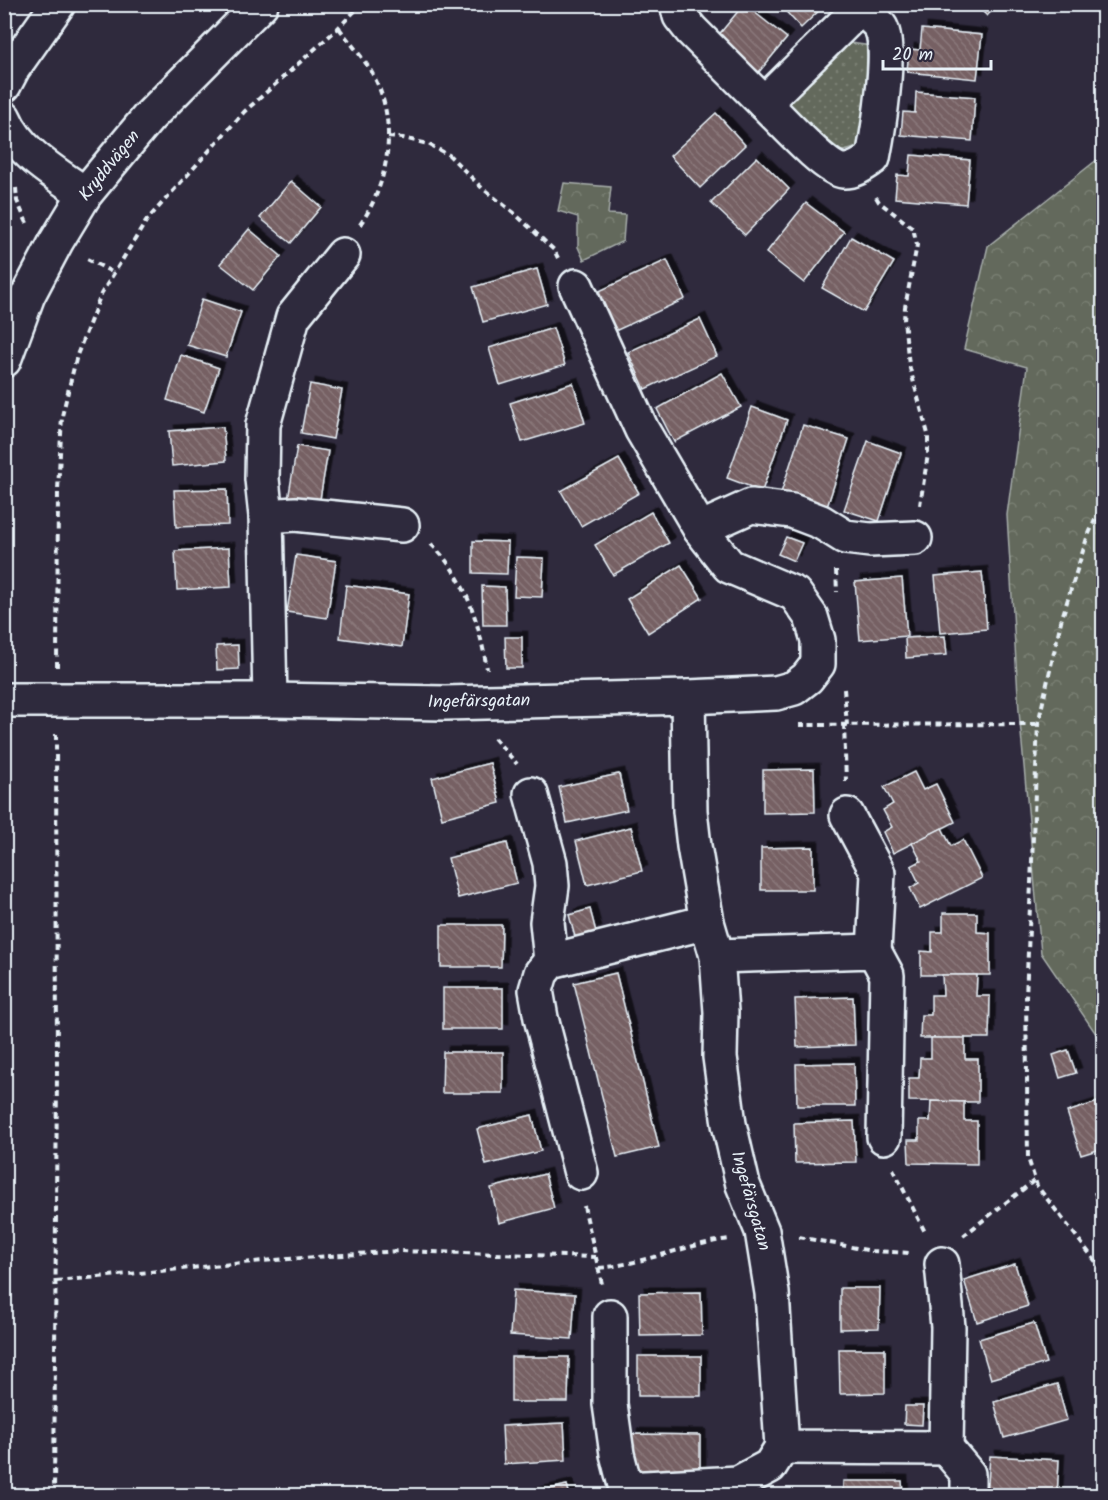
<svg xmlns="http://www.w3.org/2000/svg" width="1108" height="1500" font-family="Kalam,sans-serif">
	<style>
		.grass { fill: url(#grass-dots); stroke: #a6adaa; stroke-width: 1.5 }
		.forest { fill: url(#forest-crowns); stroke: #a6adaa; stroke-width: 1.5 }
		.building { fill: url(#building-back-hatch); stroke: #e8f1f8; stroke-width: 1.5; filter: url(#shadow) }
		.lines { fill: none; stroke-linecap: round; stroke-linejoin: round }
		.minor-casing { stroke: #e8f1f8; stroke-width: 38 }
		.path { stroke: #e8f1f8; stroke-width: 4; stroke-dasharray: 6 4.5; stroke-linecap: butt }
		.minor { stroke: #2f2a3d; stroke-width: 33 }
		.labels { text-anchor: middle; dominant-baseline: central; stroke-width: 4.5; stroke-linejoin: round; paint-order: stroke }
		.street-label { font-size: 18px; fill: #e8f1f8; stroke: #2f2a3d }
	</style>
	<defs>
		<pattern id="grass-dots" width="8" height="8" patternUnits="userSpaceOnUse" patternTransform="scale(1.5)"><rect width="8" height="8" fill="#63695b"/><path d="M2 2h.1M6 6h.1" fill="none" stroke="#797f73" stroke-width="1.8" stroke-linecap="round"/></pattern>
		<pattern id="forest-crowns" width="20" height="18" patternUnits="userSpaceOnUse" patternTransform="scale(1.5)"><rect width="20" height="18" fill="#63695b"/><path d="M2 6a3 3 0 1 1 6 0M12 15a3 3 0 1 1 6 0" fill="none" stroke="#797f73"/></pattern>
		<pattern id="building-back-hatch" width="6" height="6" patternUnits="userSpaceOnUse" patternTransform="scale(1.5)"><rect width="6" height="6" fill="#766163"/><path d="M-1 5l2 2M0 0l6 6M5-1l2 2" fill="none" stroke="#8a787a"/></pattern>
		<filter id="shadow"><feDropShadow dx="5.5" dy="-5.5" stdDeviation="0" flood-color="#0009"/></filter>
	</defs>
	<rect width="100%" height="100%" fill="#2f2a3d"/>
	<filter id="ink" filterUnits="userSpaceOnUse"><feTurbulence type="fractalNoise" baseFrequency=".0167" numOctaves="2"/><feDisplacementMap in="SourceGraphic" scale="12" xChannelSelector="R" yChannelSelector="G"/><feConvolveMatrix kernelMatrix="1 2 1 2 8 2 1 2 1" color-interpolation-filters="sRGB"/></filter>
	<g filter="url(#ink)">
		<path class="grass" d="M 842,42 L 872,46 L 860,145 C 852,150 845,152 835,151 L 789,109 L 789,100 Z"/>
		<g class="forest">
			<polygon points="1103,155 1103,1044 1041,953 1019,711 1007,515 1027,367 964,349 988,246"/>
			<polygon points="564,183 611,187 608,214 625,215 623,241 584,260 578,247 578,217 558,211"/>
		</g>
		<g class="building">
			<polygon points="744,4 787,38 759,72 717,37"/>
			<polygon points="779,4 826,4 801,28"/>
			<polygon points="975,4 998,4 987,16"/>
			<polygon points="922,29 982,35 977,79 907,72 909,49 920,50"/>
			<polygon points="916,92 975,97 972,141 901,135 903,112 915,113"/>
			<polygon points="716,113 745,145 700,188 670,156"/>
			<polygon points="911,155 970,160 966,204 895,198 897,175 909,176"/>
			<polygon points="757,157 789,189 745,235 711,203"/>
			<polygon points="291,181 321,207 291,243 260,218"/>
			<polygon points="806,203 844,232 804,283 766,253"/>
			<polygon points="249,229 281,256 253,290 220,264"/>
			<polygon points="851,237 894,262 864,312 822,288"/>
			<polygon points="667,260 685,299 615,331 597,292"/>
			<polygon points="537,269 547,304 483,322 473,287"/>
			<polygon points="202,299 241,312 226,357 187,345"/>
			<polygon points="700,319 717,356 645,389 628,352"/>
			<polygon points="553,328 565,365 500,385 489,348"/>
			<polygon points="181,355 219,368 204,412 167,400"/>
			<polygon points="722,373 741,407 674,442 657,409"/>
			<polygon points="573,383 585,423 522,442 510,403"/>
			<polygon points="310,384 342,390 333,439 301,433"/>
			<polygon points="752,407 787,420 762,491 727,478"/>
			<polygon points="803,425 849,439 827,507 781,493"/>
			<polygon points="223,427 226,461 172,466 169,431"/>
			<polygon points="868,441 901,453 879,521 844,510"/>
			<polygon points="297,446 328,451 319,505 288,500"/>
			<polygon points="619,459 639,493 581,526 561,491"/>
			<polygon points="227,489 228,525 176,527 174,490"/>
			<polygon points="651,512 669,543 613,575 595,545"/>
			<polygon points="786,537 802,543 794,561 778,554"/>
			<polygon points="473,541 508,542 507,574 473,573"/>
			<polygon points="229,548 231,587 177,590 175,551"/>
			<polygon points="296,555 336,561 327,618 287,612"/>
			<polygon points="516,557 544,558 542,597 514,596"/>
			<polygon points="681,565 702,598 648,633 627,599"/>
			<polygon points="982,572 987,629 940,633 935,576"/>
			<polygon points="902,578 907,636 860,640 855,582"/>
			<polygon points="346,585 409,594 402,647 340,638"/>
			<polygon points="482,586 505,587 506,625 483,625"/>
			<polygon points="945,636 947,655 906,658 905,638"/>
			<polygon points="505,637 522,637 522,668 506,668"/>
			<polygon points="238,645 239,669 217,670 216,646"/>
			<polygon points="490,763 500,803 442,818 432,778"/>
			<polygon points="814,769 815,812 763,813 763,770"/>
			<polygon points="914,772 923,790 936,784 955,822 893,853 883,832 892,827 883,810 893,804 884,787"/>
			<polygon points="619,774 627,810 567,823 559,787"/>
			<polygon points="631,827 642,871 587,885 576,841"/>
			<polygon points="942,828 951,846 963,840 982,878 920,909 910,888 919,883 911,866 921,861 912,843"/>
			<polygon points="507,843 517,883 458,898 448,858"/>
			<polygon points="813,847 813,890 761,890 761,848"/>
			<polygon points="590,909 596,932 575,937 569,915"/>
			<polygon points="943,913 977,913 977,932 990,933 990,975 921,975 921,951 932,952 932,932 943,932"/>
			<polygon points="441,925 502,925 501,967 441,967"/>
			<polygon points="616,973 659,1147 617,1157 574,983"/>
			<polygon points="942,975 977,975 976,996 990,996 989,1038 920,1038 921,1015 931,1015 931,995 943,995"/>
			<rect x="443" y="988" width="60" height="41"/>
			<polygon points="853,997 855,1045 797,1047 795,999"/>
			<polygon points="931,1038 965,1038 965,1059 978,1059 978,1102 909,1101 909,1078 919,1078 920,1058 931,1058"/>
			<polygon points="1068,1050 1076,1073 1060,1078 1053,1055"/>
			<polygon points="443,1052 503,1052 503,1093 442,1093"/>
			<polygon points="854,1063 855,1106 797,1106 796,1064"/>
			<polygon points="1104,1100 1104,1148 1081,1155 1067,1112"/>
			<polygon points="931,1101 964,1102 964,1121 977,1121 977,1164 909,1163 908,1140 919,1140 919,1121 930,1121"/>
			<polygon points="532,1115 541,1151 486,1165 477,1129"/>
			<polygon points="854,1121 856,1162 795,1163 794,1123"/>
			<polygon points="545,1174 554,1208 499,1223 491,1188"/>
			<polygon points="1104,1190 1104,1221 1094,1193"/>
			<polygon points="1015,1264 1028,1306 977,1322 964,1280"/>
			<polygon points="840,1288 880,1288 879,1328 840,1329"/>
			<polygon points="513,1290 575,1294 572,1339 510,1335"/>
			<polygon points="701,1292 702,1335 640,1336 639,1293"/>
			<polygon points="1034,1323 1046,1363 991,1379 979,1339"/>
			<polygon points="839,1349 885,1349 885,1393 840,1394"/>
			<rect x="638" y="1356" width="63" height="40"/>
			<polygon points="511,1357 569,1357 568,1402 511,1402"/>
			<polygon points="1057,1384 1067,1420 1004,1438 994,1402"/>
			<polygon points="905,1406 923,1406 922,1425 904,1424"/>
			<polygon points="564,1423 566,1460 504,1464 502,1426"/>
			<polygon points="632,1434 700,1435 700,1481 632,1479"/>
			<polygon points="990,1456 1059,1460 1057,1496 987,1496"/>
			<polygon points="843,1481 902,1481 903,1496 843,1496"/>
			<polygon points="567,1485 570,1496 521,1496"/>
		</g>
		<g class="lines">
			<g class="minor-casing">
				<g id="minor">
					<polyline points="677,4 680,16 691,30 764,103"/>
					<path d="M 861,8 C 867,14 877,21 881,28 C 892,50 878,132 873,158 C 864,164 854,172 843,171 C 826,170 778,116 764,103 L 864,4"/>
					<polyline points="4,85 13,68 58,4"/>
					<path d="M 4,118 C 18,152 55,173 85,194"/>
					<polyline points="576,286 642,430 700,529 729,566 795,594 811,617 818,640 818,664 807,678 794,688 776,693 688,697"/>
					<polyline points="4,360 28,295 56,242 85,194 148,118 261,4"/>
					<polyline points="266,516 295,514 402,525"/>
					<polyline points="700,529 751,506 792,511 821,522 845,537 870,540 915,538"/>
					<polyline points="4,700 270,700 445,703 688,697 690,811 694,846 707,922 717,956 721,1012 720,1057 729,1124 743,1185 762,1231 772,1293 782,1447 946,1448 968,1474 968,1496"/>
					<polyline points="270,700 266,516 262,479 263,425 293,317 343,255"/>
					<polyline points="531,794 550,863 552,886 547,922 551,961"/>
					<polyline points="847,815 878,873 874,951"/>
					<polyline points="717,956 874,951 887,975 884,1137"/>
					<polyline points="581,1173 541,1018 536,990 541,973 551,961 707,922"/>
					<polyline points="942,1264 948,1327 946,1448"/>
					<polyline points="610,1316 610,1404 617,1454 626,1489 738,1483 770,1466 782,1447"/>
				</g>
			</g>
			<g class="path">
				<path d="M 339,28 C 350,43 363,57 372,73 C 399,120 390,183 359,226"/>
				<polyline points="388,137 403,138 428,144 449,155 482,188 513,212 554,250 558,258"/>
				<polyline points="16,188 17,201 27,223"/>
				<polyline points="876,197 879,202 913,228 917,245 905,307 904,320 909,365 928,434 928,454 920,505"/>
				<polyline points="87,259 114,273"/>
				<polyline points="1104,500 1087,538 1061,621 1038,724 1026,997 1028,1158 1037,1186 1104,1272"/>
				<path d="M 431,544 C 466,577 479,623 487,669"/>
				<polyline points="836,570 837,592"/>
				<polyline points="57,667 58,490 62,416 77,355 101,294 147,220 244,112 334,32 362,4"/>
				<polyline points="844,689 847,725"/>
				<polyline points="844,724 846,781"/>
				<polyline points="799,725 1038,724"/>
				<polyline points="494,738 517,764"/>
				<polyline points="893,1169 926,1234"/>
				<polyline points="584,1206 602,1284"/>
				<polyline points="963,1236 1035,1180"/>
				<polyline points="799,1237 872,1251 910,1253"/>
				<path d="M 599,1268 C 643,1264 684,1245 729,1239"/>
				<polyline points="56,1281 274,1260 399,1251 596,1257"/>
				<polyline points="54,1496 57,1070 56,734"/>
			</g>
			<use href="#minor" class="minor"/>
		</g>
	</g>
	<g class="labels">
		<g class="street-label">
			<text transform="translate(110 166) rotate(-51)">Kryddvägen</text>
			<text transform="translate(479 702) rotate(-1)">Ingefärsgatan</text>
			<text transform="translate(750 1201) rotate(74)">Ingefärsgatan</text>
		</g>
	</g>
	<rect width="1108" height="1500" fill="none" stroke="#2f2a3d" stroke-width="24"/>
	<rect x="12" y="12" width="1084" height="1476" fill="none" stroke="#e8f1f8" stroke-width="2" filter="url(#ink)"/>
	<path d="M883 60v9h108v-9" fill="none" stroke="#e8f1f8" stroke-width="3"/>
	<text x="892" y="60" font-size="18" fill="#e8f1f8" stroke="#2f2a3d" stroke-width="4.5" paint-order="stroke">20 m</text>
</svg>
